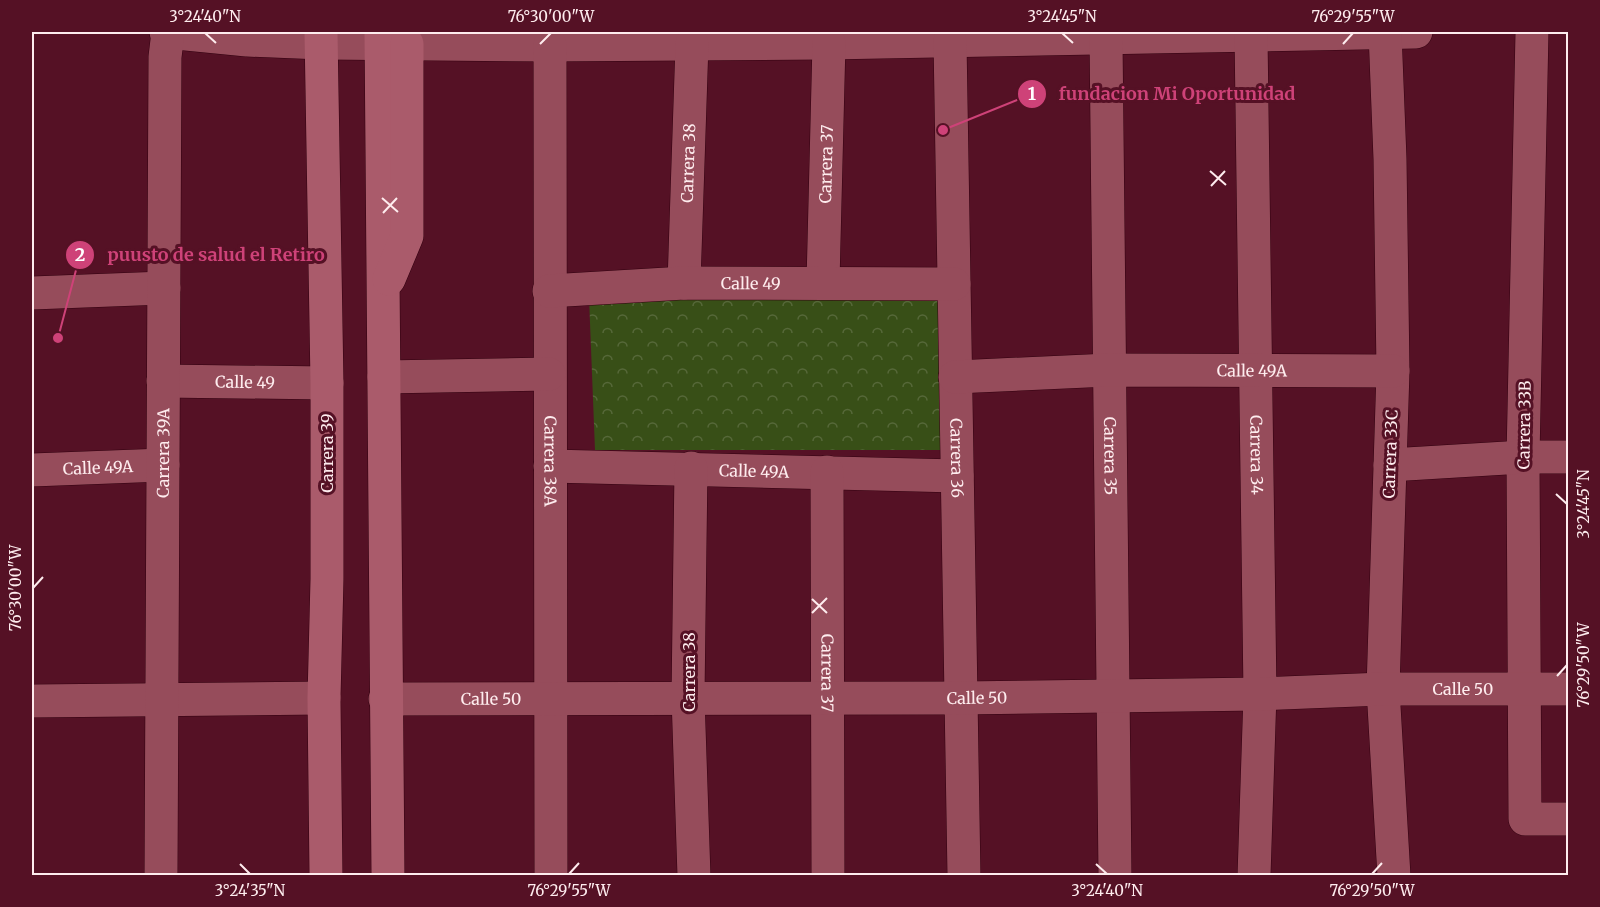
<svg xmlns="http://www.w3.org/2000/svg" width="1600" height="907" font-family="Merriweather,serif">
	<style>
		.park { fill: url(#park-crowns) }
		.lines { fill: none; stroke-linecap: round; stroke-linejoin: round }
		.minor-casing { stroke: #320110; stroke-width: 34 }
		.major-casing { stroke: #320110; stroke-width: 34 }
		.minor { stroke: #964c5b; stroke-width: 33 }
		.major { stroke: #aa5b6b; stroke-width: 33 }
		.ticks { fill: none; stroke: #feecee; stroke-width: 2 }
		.labels { text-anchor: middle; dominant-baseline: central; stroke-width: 6; stroke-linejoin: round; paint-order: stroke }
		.street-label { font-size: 16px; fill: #feecee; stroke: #551125 }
		.leader { fill: none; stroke: #ce4278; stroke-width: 2 }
		.callout-dot { fill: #ce4278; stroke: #551125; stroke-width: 2 }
		.mark-label { font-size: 18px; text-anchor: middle; font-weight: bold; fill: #fff }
		.callout-label { font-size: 18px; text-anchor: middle; font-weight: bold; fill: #ce4278; stroke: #551125; stroke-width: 6; stroke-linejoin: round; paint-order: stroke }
		.neatline { fill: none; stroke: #feecee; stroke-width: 2 }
		.ticks-label { font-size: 15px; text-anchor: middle; fill: #feecee }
	</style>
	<defs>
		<pattern id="park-crowns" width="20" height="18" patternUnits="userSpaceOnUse" patternTransform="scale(1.5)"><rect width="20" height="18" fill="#384f17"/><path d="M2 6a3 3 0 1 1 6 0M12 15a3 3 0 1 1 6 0" fill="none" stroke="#566839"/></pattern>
	</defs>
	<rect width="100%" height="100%" fill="#551125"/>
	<polygon class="park" points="943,294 951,450 595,450 589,297"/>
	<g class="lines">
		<g class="minor-casing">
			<g id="minor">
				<polyline points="166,32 247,40 321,43 550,45 829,43 1416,32"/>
				<polyline points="1385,32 1390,159 1393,371 1383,689 1394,876"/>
				<polyline points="1532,32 1523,457 1525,819 1568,819"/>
				<path id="s1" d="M 1251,35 L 1260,694 L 1254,876"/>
				<path id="s2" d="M 1106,38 L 1115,876"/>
				<path id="s3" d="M 950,41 L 964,876"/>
				<path id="s4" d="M 550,45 L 551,876"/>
				<path id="s5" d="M 823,282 L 829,43"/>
				<path id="s6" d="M 684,283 L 692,44"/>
				<path id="s7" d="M 549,291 L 684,283 L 954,284"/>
				<polyline points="32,293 164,288"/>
				<polyline points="384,377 549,374"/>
				<path id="s8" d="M 955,377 L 1109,370 L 1393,371"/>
				<path id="s9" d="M 163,381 L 327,383"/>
				<polyline points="1390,465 1523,457 1568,457"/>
				<path id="s10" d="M 550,466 L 957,476"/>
				<polyline points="691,468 688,697 694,876"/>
				<path id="s11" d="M 32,470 L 163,465"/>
				<path id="s12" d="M 827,472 L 828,876"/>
				<path id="s13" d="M 385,699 L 961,698 L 1260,694 L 1383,689 L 1568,689"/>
				<polyline points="32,701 324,698"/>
				<path id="s14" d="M 161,876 L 165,57 L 168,32"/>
			</g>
		</g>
		<g class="major-casing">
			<g id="major">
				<polyline points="321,32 327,383 327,579 324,698 326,876"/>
				<polyline points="381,32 388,876"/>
				<polyline points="389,279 407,236 407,44"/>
			</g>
		</g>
		<use href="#minor" class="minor"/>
		<use href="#major" class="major"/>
	</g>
	<path class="ticks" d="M 205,33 L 216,43M 1062,33 L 1073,43M 540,44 L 551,33M 1343,44 L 1353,33M 1210,171 L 1226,185M 1211,186 L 1225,171M 382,198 L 398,212M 383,213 L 397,198M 1556,494 L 1567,504M 33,588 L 43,577M 812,599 L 827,613M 812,613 L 827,598M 1557,676 L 1567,665M 240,864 L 250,874M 1096,864 L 1107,874M 569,874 L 579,863M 1372,874 L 1382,863"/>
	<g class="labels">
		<g class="street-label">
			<text stroke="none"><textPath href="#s6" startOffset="120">Carrera 38</textPath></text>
			<text stroke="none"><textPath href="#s5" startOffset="118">Carrera 37</textPath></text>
			<text stroke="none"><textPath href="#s7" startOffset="202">Calle 49</textPath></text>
			<text stroke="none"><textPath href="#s8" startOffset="297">Calle 49A</textPath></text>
			<text stroke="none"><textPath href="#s9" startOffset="82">Calle 49</textPath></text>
			<text transform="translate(1524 425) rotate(-89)">Carrera 33B</text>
			<text transform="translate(327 453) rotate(-90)">Carrera 39</text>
			<text stroke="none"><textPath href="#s14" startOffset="423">Carrera 39A</textPath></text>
			<text transform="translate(1390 454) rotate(-88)">Carrera 33C</text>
			<text stroke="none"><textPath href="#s1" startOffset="420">Carrera 34</textPath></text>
			<text stroke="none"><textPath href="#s2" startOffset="418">Carrera 35</textPath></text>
			<text stroke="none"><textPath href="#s3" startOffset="417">Carrera 36</textPath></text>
			<text stroke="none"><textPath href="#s4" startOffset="416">Carrera 38A</textPath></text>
			<text stroke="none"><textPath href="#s11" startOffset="66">Calle 49A</textPath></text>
			<text stroke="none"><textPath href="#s10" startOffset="204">Calle 49A</textPath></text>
			<text transform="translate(689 672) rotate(-90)">Carrera 38</text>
			<text stroke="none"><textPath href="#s12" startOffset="201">Carrera 37</textPath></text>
			<text stroke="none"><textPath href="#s13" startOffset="1078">Calle 50</textPath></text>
			<text stroke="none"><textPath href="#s13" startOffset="592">Calle 50</textPath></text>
			<text stroke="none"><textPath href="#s13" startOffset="106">Calle 50</textPath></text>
		</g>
	</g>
	<path class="leader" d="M943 130L1032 94M58 338L80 255"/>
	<g class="callout-dot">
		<circle cx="943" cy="130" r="6"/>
		<circle cx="58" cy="338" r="6"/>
		<circle cx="1032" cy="94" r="15"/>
		<circle cx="80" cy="255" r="15"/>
	</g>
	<g class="mark-label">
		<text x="1032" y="100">1</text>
		<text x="80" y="261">2</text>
	</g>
	<g class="callout-label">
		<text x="1177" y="100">fundacion Mi Oportunidad</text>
		<text x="216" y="261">puusto de salud el Retiro</text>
	</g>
	<rect width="1600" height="907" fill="none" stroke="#551125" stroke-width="66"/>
	<rect x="33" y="33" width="1534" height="841" class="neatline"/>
	<g class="ticks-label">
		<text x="205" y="22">3°24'40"N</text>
		<text x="551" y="22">76°30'00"W</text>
		<text x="1062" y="22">3°24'45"N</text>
		<text x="1353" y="22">76°29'55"W</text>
		<text transform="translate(1584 504) rotate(-90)" y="5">3°24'45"N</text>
		<text transform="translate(16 588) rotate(-90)" y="5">76°30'00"W</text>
		<text transform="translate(1584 665) rotate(-90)" y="5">76°29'50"W</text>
		<text x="250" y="896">3°24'35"N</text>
		<text x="569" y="896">76°29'55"W</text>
		<text x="1107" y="896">3°24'40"N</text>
		<text x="1372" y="896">76°29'50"W</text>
	</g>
</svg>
